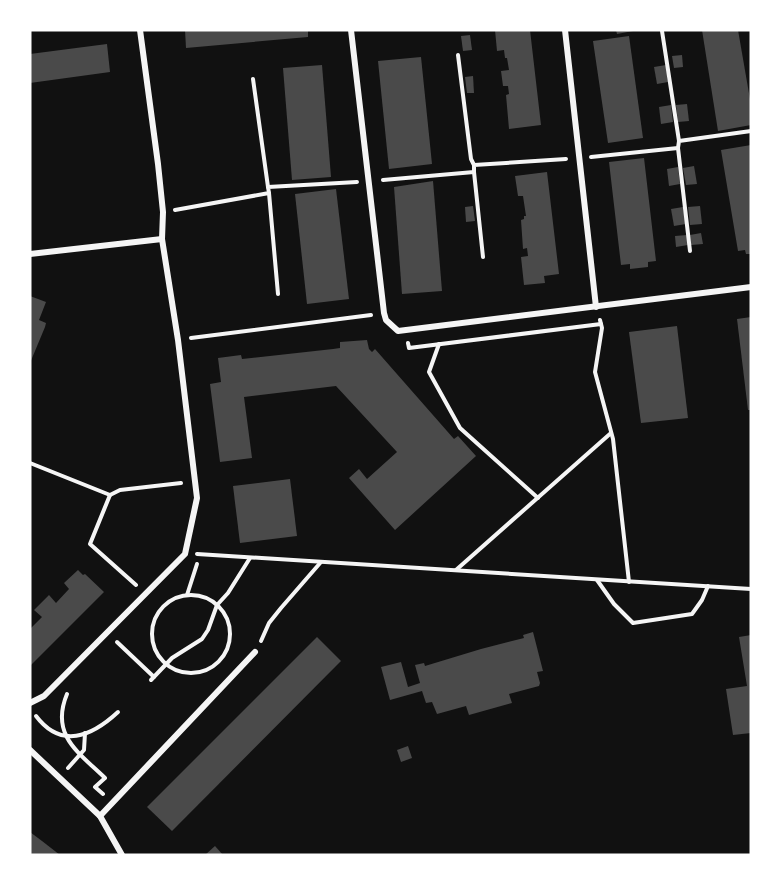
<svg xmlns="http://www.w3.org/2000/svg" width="781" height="885" font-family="Georgia,serif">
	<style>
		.building { fill: #4a4a4a }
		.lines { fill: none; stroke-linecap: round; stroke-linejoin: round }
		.path { stroke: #f5f5f5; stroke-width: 4 }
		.minor { stroke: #f5f5f5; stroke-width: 6 }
	</style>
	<rect width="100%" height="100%" fill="#111"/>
	<g class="building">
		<polygon points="185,30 308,30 308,37 186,48"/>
		<polygon points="495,30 530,30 541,125 509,129 506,95 509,94 508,86 503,86 501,71 509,70 507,58 505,58 504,50 497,51"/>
		<polygon points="616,30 633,30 633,31 617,34"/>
		<polygon points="702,30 738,30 751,105 751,125 718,131"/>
		<polygon points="470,35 472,50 463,51 461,36"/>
		<polygon points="629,36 643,138 608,143 593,41"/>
		<polygon points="107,44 110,72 30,83 30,54"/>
		<polygon points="682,55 683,67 674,68 672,56"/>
		<polygon points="421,57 432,164 389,169 378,61"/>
		<polygon points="322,65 331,177 292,180 283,68"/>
		<polygon points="666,65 668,82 657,84 654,67"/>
		<polygon points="473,76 474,93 467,93 465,77"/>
		<polygon points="687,104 689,121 678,122 676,105"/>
		<polygon points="671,105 673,122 661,124 659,107"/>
		<polygon points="751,145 751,254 746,254 745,250 738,251 721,150"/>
		<polygon points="644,158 656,261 648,262 648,267 630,269 630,264 621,265 609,162"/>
		<polygon points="694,166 697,184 686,185 683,168"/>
		<polygon points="678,167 680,184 669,186 667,169"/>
		<polygon points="547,172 559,274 544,276 545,283 524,285 521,257 528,256 527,248 523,249 521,220 524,219 524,216 526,216 523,196 518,196 515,176"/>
		<polygon points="433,181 442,291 402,294 394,187"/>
		<polygon points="336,189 349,299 307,304 295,194"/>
		<polygon points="473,206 475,221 466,222 465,207"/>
		<polygon points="700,206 702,224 690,225 688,207"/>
		<polygon points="683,207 686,224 674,226 671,209"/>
		<polygon points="701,233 703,244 691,245 690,235"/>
		<polygon points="687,235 688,245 676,247 675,236"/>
		<polygon points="30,296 46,302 39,320 46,323 45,327 30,363"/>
		<polygon points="751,317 751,410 748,410 737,319"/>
		<polygon points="677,326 688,418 641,423 629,332"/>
		<polygon points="367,340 369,349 372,352 375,349 454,439 458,436 476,456 395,530 349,478 359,469 367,479 397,452 336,386 244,397 252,458 220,462 210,384 221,382 218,358 241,355 242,359 333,349 340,348 340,342"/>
		<polygon points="290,479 297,536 240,543 233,486"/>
		<polygon points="78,570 83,575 85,574 104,592 30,666 30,629 42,617 34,610 49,595 56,603 69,589 64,583"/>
		<polygon points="533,632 543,671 537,672 540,683 539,686 509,694 512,703 469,715 466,706 437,714 432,702 426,703 422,691 390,700 381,667 401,662 408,687 420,683 415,665 424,663 425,666 481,649 524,638 523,635"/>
		<polygon points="751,635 751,733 733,735 726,689 747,686 739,637"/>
		<polygon points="317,637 341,661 172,831 147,807"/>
		<polygon points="408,746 412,758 401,762 397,750"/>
		<polygon points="30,832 42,841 60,855 30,855"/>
		<polygon points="215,846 223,855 205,855"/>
	</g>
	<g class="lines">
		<g class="path">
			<polyline points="662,31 679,141"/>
			<polyline points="458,55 471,159 474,165"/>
			<polyline points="253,79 268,187"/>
			<polyline points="678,148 690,251"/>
			<polyline points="591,157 678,148 679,141 751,131"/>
			<polyline points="474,172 483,257"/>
			<polyline points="383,180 474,172 474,165 566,159"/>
			<polyline points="269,193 278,294"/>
			<polyline points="175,210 269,193 268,187 357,182"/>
			<polyline points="600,320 602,328 595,372 613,439 629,582"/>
			<polyline points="191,338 371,315"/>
			<polyline points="408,343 409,348 601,324"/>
			<polyline points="439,344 429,372 460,428 538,498"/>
			<polyline points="30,463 110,495"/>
			<polyline points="197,554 751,589"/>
			<polyline points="456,570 611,433"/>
			<polyline points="597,580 614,604 633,623 692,614 702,600 708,586"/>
			<polyline points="136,585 90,544 110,495 120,490 181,483"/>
			<circle cx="191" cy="634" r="39"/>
			<polyline points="187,595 197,564"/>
			<polyline points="261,641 269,623 281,608 321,562"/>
			<polyline points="117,642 154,677"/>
			<polyline points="151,680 172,658 202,639 208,630 217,605 228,593 250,558"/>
			<path d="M 67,694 C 50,735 78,752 105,778 L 95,787 L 103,794"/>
			<path d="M 36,716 C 61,749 91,737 118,712"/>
			<polyline points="68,768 84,750 85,733"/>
		</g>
		<g class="minor">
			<polyline points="351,30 384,313 386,320 398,331 751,287"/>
			<polyline points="565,30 596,307"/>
			<polyline points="30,254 162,239"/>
			<polyline points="30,703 44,696 185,554 197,498 178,340 162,239 163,212 158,164 140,30"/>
			<polyline points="30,750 100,816 122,855"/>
			<polyline points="100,816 255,652"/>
		</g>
	</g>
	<rect width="781" height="885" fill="none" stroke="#ffffff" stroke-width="63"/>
</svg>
